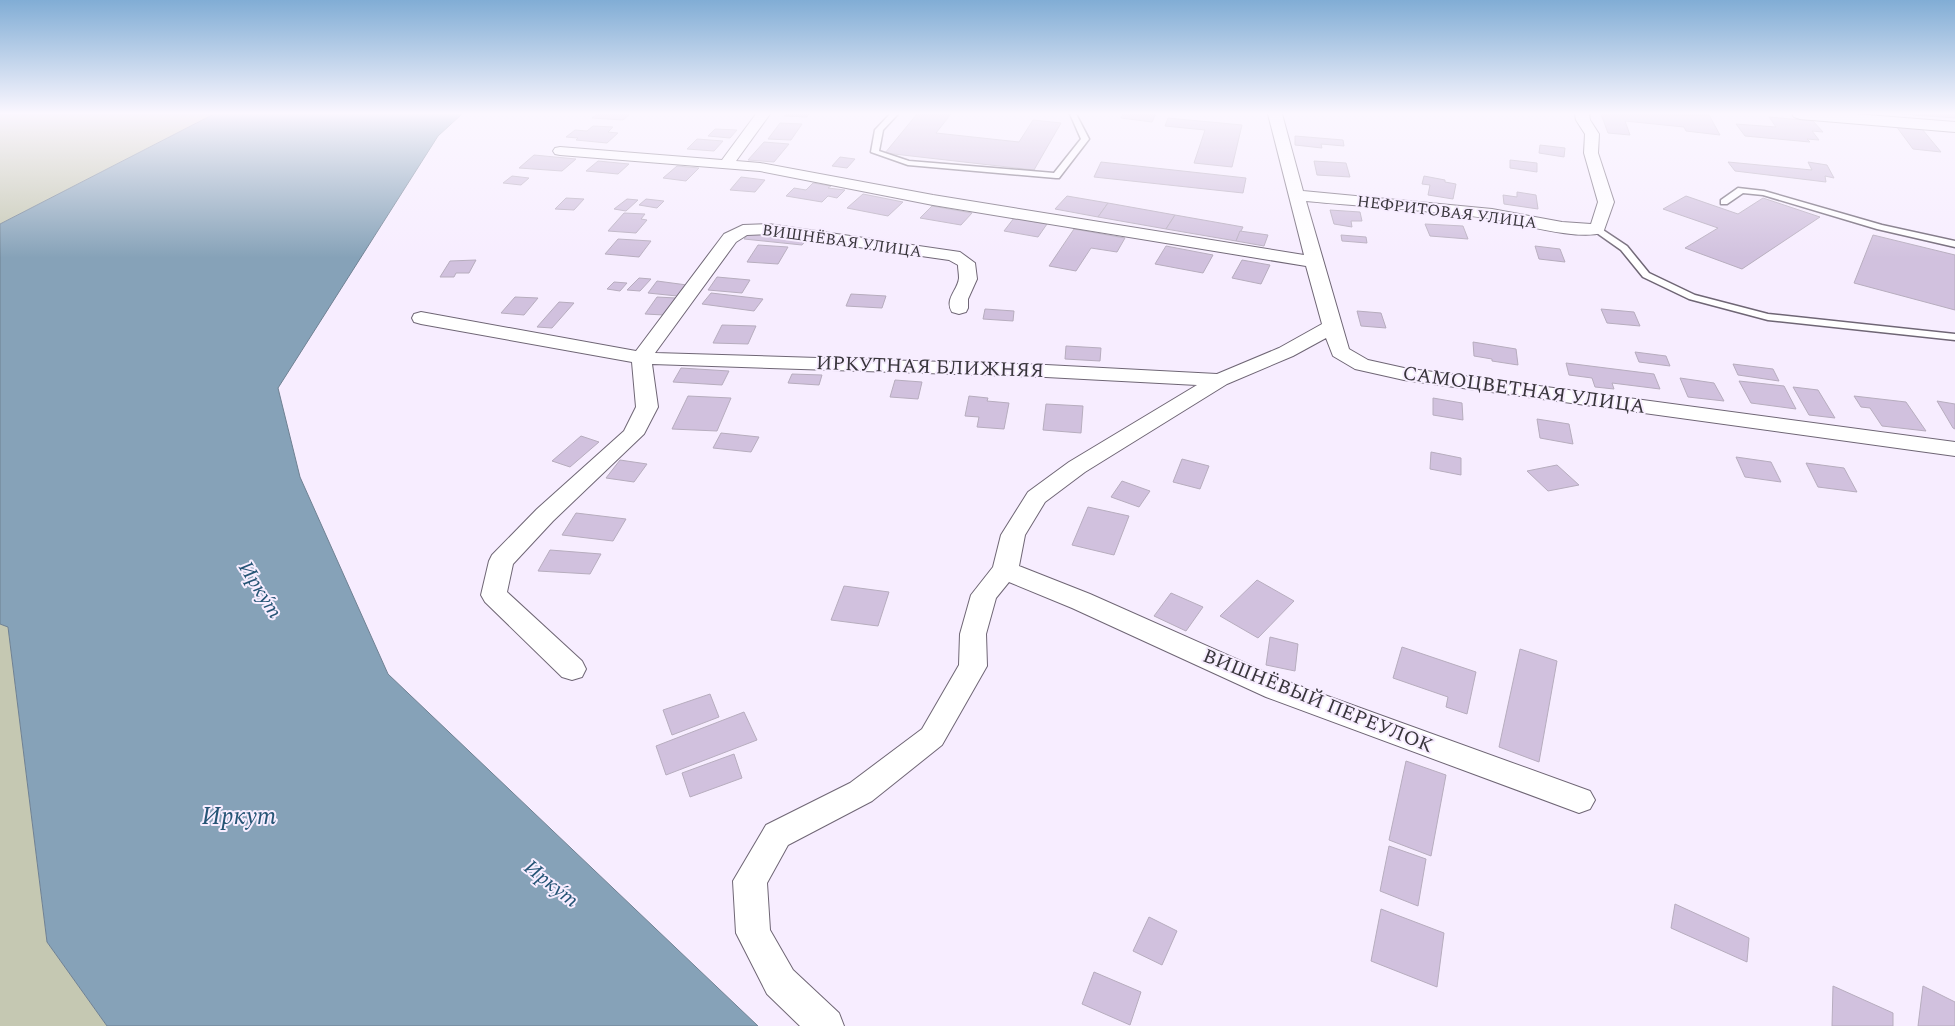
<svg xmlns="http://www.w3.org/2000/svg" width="1955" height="1026" font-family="Spectral,serif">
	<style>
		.green { fill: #c5c8b2 }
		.water { fill: #86a2b8; stroke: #6f8192 }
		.building { fill: #d1c1de; stroke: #b7adbe }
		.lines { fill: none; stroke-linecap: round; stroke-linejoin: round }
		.lane-casing { stroke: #6f6675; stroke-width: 3 }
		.street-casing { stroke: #6f6675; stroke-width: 2 }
		.secondary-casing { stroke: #6f6675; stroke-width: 2 }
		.lane { fill: #fff; fill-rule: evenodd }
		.street { fill: #fff; fill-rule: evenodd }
		.secondary { fill: #fff; fill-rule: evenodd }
		.labels { text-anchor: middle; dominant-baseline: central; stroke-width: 4; stroke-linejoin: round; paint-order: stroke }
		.far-street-label { font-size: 16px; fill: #38353b; stroke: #f7edff }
		.street-label { font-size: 20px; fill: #38353b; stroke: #f7edff }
		.water-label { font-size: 21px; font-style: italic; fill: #255475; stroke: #f7edff }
		.near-water-label { font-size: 25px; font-style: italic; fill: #255475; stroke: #f7edff }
	</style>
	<rect width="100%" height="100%" fill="#f7edff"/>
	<g class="green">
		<polygon points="0,114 214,114 0,224"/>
		<polygon points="0,624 8,626 47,942 107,1026 0,1026"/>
	</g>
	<polygon class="water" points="214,114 462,114 438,136 278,388 300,477 388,674 758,1026 107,1026 47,942 8,627 0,624 0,224"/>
	<g class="building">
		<polygon points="597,114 630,114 623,120 592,118"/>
		<polygon points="786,114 809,114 807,117 784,116"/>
		<polygon points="917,114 951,114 936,133 1019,142 1033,120 1061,123 1034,170 885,153"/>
		<polygon points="1123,114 1156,114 1152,122 1121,118"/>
		<polygon points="1601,114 1709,115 1720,135 1686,131 1684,127 1625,121 1630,135 1608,133"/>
		<polygon points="1901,114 1955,114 1955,118"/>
		<polygon points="1769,117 1813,121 1823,132 1812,131 1819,140 1807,139 1810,142 1745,136 1736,124 1776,127"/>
		<polygon points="1168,118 1242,125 1232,167 1194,163 1205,130 1165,126"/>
		<polygon points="780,123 802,124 791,140 768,139"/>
		<polygon points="593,126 613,127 608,132 618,133 607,143 576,140 578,138 566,137 575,130 587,131"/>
		<polygon points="1896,126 1922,129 1941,152 1913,149"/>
		<polygon points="715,129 737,130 730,138 708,136"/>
		<polygon points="1295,136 1343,140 1344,146 1321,144 1322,148 1295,145"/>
		<polygon points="697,139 723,141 714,151 687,149"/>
		<polygon points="764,142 789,144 774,162 748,160"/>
		<polygon points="1540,145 1565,148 1564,157 1539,153"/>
		<polygon points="534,155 576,159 562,171 519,168"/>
		<polygon points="840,157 855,159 847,168 832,166"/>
		<polygon points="1510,160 1537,163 1537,172 1510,168"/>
		<polygon points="598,161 629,164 618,174 586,171"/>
		<polygon points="1314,161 1346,163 1350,177 1317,175"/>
		<polygon points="1101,162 1246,178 1243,193 1094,177"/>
		<polygon points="1728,162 1812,170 1808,162 1827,165 1834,178 1825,176 1826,182 1735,171"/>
		<polygon points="677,166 699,168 686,181 663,178"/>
		<polygon points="512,176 529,178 521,185 503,183"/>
		<polygon points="1424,176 1445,180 1445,182 1456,184 1453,199 1428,195 1430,185 1422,184"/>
		<polygon points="741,177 765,180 755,192 730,190"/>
		<polygon points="813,183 831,186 828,188 845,190 837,198 828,196 822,202 786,196 794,188 806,190"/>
		<polygon points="1517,192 1536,195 1538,209 1504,204 1503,195 1517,197"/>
		<polygon points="863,194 903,202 888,216 847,208"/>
		<polygon points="1067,196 1108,203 1098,217 1055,209"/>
		<polygon points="1686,196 1738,214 1763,198 1820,217 1742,269 1685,248 1718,228 1663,209"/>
		<polygon points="566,198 584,199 574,210 555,209"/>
		<polygon points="627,199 638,200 626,211 614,209"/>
		<polygon points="646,199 664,201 657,208 639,205"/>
		<polygon points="1108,203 1175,215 1166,229 1098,217"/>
		<polygon points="932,206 972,213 961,225 920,218"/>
		<polygon points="1330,210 1360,212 1362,221 1351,221 1352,227 1334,224"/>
		<polygon points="624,213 645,214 641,219 647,220 636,233 608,231"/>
		<polygon points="1175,215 1243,227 1236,241 1166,229"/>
		<polygon points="1014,218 1047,224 1038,237 1004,231"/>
		<polygon points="1425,224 1463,226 1468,239 1430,236"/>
		<polygon points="1074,229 1125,238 1117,252 1091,248 1076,271 1049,266"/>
		<polygon points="1240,231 1268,235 1264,246 1236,241"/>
		<polygon points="749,233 807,239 802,245 744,239"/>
		<polygon points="1341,235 1366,237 1367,243 1342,241"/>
		<polygon points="1873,235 1955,255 1955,310 1854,283"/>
		<polygon points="618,239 651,241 639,257 605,254"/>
		<polygon points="758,245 788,247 778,264 747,262"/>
		<polygon points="1166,246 1213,255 1203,273 1155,264"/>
		<polygon points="1535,246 1560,249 1565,262 1539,259"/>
		<polygon points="476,260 469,273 456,273 454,277 440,277 450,261"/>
		<polygon points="1242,260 1270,265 1261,284 1232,278"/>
		<polygon points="717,277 750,280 742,293 708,290"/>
		<polygon points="639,278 651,279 640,291 627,290"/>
		<polygon points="657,281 687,285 677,296 648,293"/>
		<polygon points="614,282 627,283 620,291 607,289"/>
		<polygon points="711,293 763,299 754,311 702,304"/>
		<polygon points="851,294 886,296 882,308 846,306"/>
		<polygon points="515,297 538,298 524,315 501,313"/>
		<polygon points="657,297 676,298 664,315 645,314"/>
		<polygon points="559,302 574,303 552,328 537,327"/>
		<polygon points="985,309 1014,311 1013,321 983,319"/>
		<polygon points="1601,309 1634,312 1640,326 1607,323"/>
		<polygon points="1357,311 1381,313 1386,328 1361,326"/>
		<polygon points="722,325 756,326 748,344 713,343"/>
		<polygon points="1473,342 1516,349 1518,365 1492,361 1492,359 1474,356"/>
		<polygon points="1066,346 1101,348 1100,361 1065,359"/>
		<polygon points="1635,352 1666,356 1670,366 1639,362"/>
		<polygon points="1566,363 1654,374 1660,389 1612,383 1614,389 1595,387 1592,378 1569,375"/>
		<polygon points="1733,364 1773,369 1779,381 1738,375"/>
		<polygon points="681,368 729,371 722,385 673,382"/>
		<polygon points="792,374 822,375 819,385 788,383"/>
		<polygon points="1680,378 1714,383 1724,401 1688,397"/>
		<polygon points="895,380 922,382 918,399 890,397"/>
		<polygon points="1739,381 1784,386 1796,409 1751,403"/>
		<polygon points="1793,387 1818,390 1835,418 1809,415"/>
		<polygon points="688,396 731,398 717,431 672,429"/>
		<polygon points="969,396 988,398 987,401 1009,403 1004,429 977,427 979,417 965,416"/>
		<polygon points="1854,396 1906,402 1926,431 1882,426 1870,408 1861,407"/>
		<polygon points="1433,398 1462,403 1463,420 1433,415"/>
		<polygon points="1937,401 1955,404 1955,429 1953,428"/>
		<polygon points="1046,404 1083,406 1081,433 1043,430"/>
		<polygon points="1537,419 1569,424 1573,444 1540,438"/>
		<polygon points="721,433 759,437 751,452 713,448"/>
		<polygon points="581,436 599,442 570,467 552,461"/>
		<polygon points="1431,452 1461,458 1461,475 1430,469"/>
		<polygon points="1736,457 1771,462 1781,482 1745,477"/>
		<polygon points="1182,459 1209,466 1200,489 1173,482"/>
		<polygon points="620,460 647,464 634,482 606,478"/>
		<polygon points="1806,463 1844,468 1857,492 1818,487"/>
		<polygon points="1557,465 1579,485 1548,491 1527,471"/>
		<polygon points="1122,481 1150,491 1139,507 1111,497"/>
		<polygon points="1088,507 1129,516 1114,555 1072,545"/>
		<polygon points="576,513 626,519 613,541 562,535"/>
		<polygon points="550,550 601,554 590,574 538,571"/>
		<polygon points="1257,580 1294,601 1258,638 1220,616"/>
		<polygon points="844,586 889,592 878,626 831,620"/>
		<polygon points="1171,593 1203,607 1186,631 1154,616"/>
		<polygon points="1270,637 1298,644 1295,671 1266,665"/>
		<polygon points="1402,647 1476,672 1467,714 1446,707 1448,697 1393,678"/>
		<polygon points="1520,649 1557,661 1539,762 1499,747"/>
		<polygon points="710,694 719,717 672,735 663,710"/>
		<polygon points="744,712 757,740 666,775 656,746"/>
		<polygon points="734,754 742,778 690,797 682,773"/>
		<polygon points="1406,761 1446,775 1431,856 1389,840"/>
		<polygon points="1389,846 1426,859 1418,906 1380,891"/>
		<polygon points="1675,904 1749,938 1747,962 1671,928"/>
		<polygon points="1381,909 1444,933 1437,987 1371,961"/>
		<polygon points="1149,917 1177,931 1162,965 1133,951"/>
		<polygon points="1094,972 1141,992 1130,1025 1082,1004"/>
		<polygon points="1833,986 1893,1013 1893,1026 1832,1026"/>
		<polygon points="1923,986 1955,1002 1955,1026 1918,1026"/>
	</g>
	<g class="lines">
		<g class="lane-casing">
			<g id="lane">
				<polygon points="890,114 898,114 883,130 879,151 909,161 1054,173 1081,139 1070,114 1076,114 1089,139 1059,178 1056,178 908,165 871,152 875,130"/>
				<polygon points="1738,188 1764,191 1882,225 1955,241 1955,247 1877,229 1763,195 1743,193 1727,204 1721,204 1721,200"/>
				<polygon points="1597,226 1627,246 1649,273 1695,295 1768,314 1955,334 1955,340 1768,320 1689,299 1643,277 1621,250 1594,231 1594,227"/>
			</g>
		</g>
		<g class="street-casing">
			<path id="street" d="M 756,114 L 770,114 L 736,161 L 760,163 L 933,195 L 1304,255 L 1268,114 L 1282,114 L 1303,191 L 1492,209 L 1562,222 L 1591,224 L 1598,202 L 1584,153 L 1585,134 L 1576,120 L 1575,114 L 1589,114 L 1590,120 L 1599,134 L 1598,153 L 1614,202 L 1603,233 C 1573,240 1524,224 1493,219 C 1431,210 1368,207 1306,201 L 1349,349 L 1368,360 L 1404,368 L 1955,442 L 1955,456 L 1404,380 L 1355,369 L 1333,356 L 1326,338 L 1293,356 L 1227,384 L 1085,472 L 1045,502 L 1025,535 L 1019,566 L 1090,594 L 1286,681 L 1590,791 L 1595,800 L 1590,809 L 1579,813 L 1266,697 L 1072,608 L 1009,582 L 996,598 L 986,634 L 987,666 L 942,745 L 872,801 L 788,845 L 767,883 L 770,930 L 793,970 L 839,1013 L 844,1026 L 800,1026 L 767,994 L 736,933 L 733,881 L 766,825 L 850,783 L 922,729 L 959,665 L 960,634 L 971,595 L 993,567 L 1001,535 L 1028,492 L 1069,462 L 1197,385 L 1046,377 L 652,364 L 658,407 L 644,434 L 553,521 L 513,564 L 507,592 L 582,661 L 586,669 L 582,677 L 572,680 L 562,677 L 485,602 L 481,595 L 489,561 L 492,555 L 537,509 L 624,431 L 636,407 L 632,362 L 421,324 L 414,322 L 412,318 L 414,314 L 421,312 L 636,351 L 724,234 L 743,225 L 768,224 L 960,252 L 975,263 L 977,279 L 968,299 L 968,308 L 966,312 L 959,314 L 952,312 C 944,299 958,290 959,278 C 959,274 958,269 958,265 L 949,260 L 768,234 L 747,235 L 736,242 L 655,353 L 1046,365 L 1217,374 L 1279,348 L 1322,324 L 1306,266 L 933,205 L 760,171 L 560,155 L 555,154 L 553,151 L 555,148 L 560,147 L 722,160 Z"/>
		</g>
		<g class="secondary-casing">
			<polygon id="secondary" points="1792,114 1855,114 1955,122 1955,132 1800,119 1794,117"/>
		</g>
		<use href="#lane" class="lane"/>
		<use href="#street" class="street"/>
		<use href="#secondary" class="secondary"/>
	</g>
	<linearGradient id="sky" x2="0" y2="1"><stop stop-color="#81add5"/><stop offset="0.44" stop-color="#fbf7ff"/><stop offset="1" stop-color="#fbf7ff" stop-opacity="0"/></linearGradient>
	<rect width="1955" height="258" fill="url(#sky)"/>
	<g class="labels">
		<g class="far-street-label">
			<text transform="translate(1447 212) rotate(7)">НЕФРИТОВАЯ УЛИЦА</text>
			<text transform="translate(842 241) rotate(8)">ВИШНЁВАЯ УЛИЦА</text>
		</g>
		<g class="street-label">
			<text transform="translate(930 367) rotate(2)">ИРКУТНАЯ БЛИЖНЯЯ</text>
			<text transform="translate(1524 390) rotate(8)">САМОЦВЕТНАЯ УЛИЦА</text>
			<text transform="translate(1318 701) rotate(22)">ВИШНЁВЫЙ ПЕРЕУЛОК</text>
		</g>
		<g class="water-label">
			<text transform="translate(260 590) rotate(58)">Ирку́т</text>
			<text transform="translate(551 884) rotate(38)">Ирку́т</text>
		</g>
		<g class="near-water-label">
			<text x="239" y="817">Иркут</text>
		</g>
	</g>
</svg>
